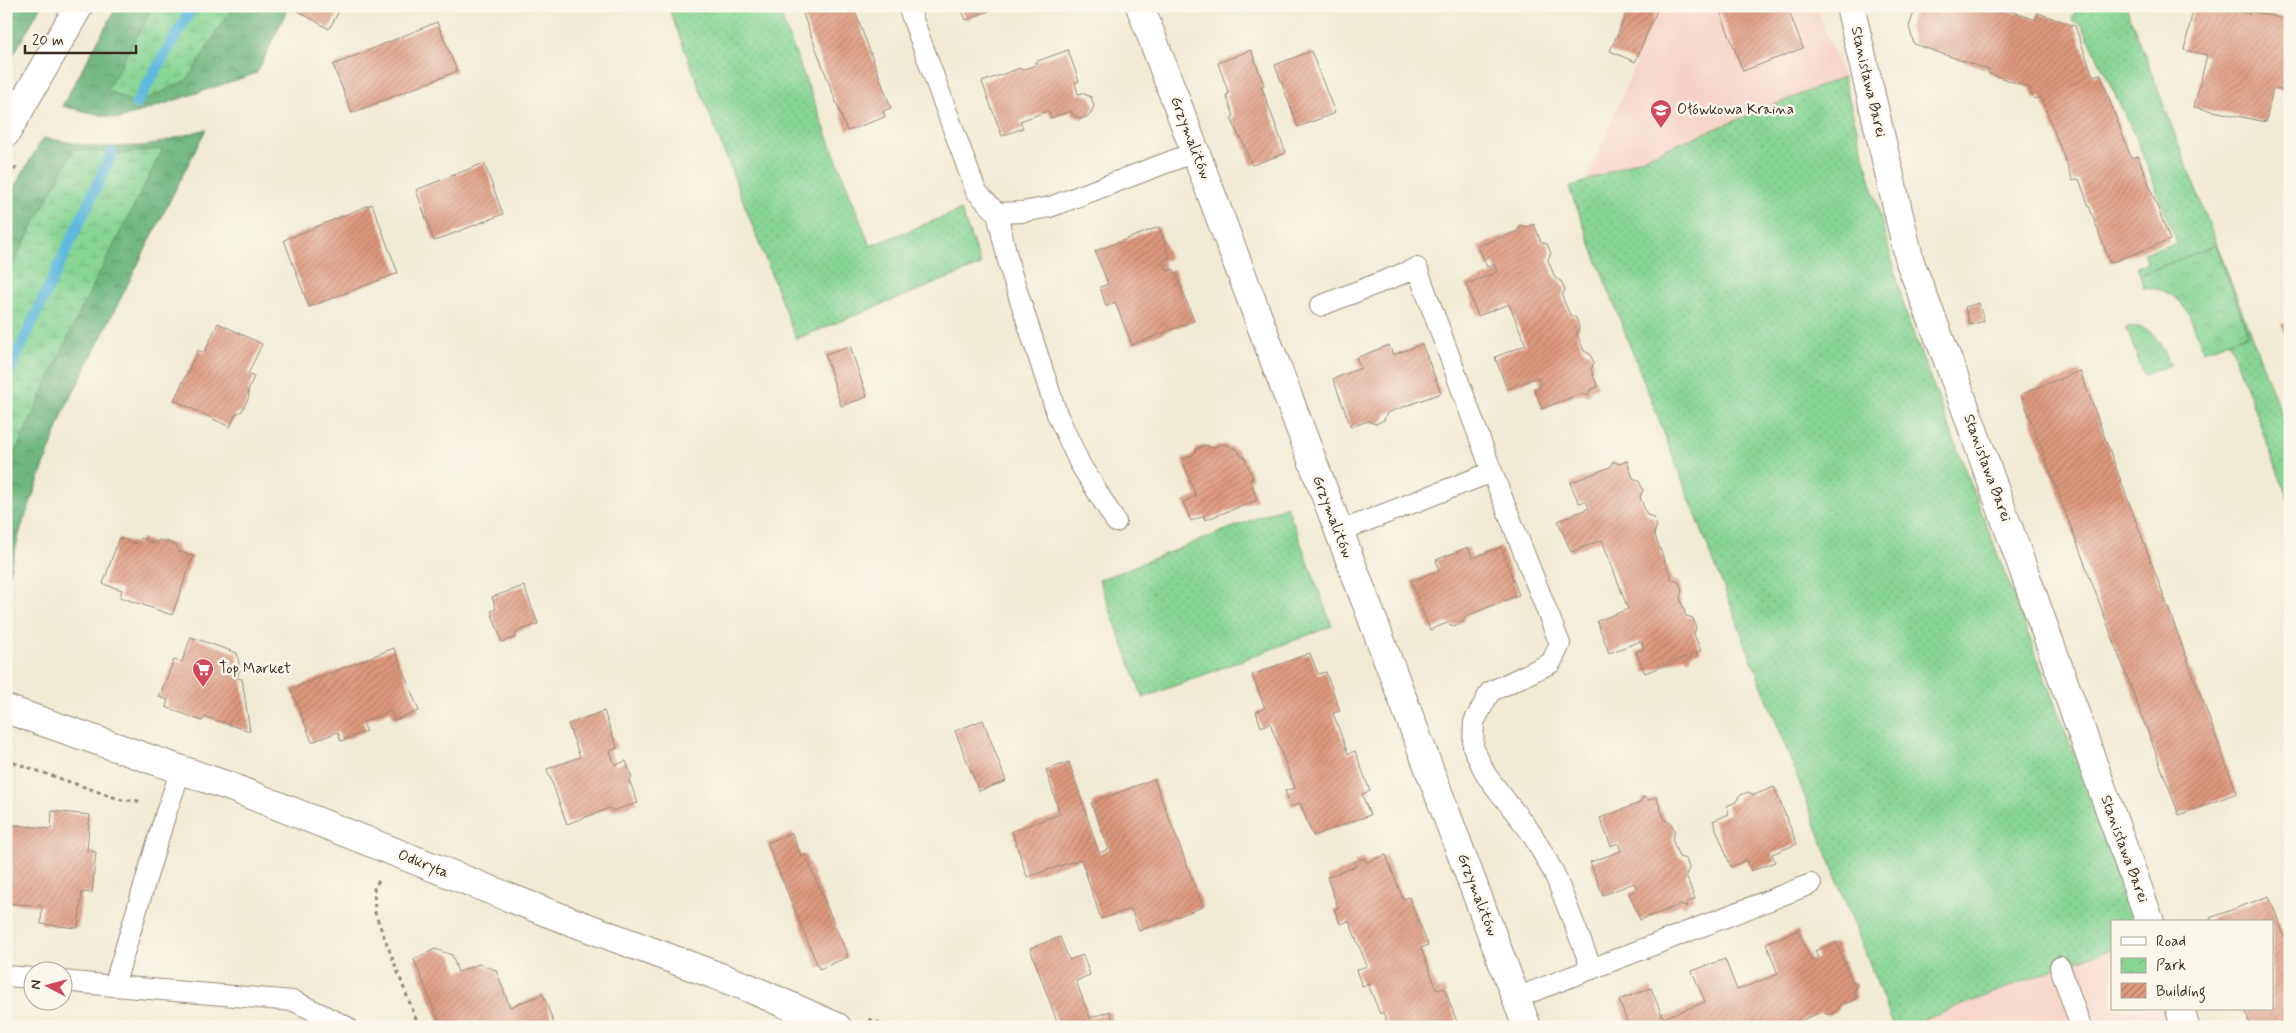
<svg xmlns="http://www.w3.org/2000/svg" width="2296" height="1033" font-family="Mynerve,sans-serif">
	<style>
		.built { fill: #f7d1c6 }
		.grass { fill: url(#grass-dots); stroke: #628059 }
		.forest { fill: url(#forest-crowns); stroke: #54704e }
		.wetland { fill: url(#wetland-marsh); stroke: #628059 }
		.park { fill: url(#park-crowns); stroke: #628059 }
		.lines { fill: none; stroke-linecap: round; stroke-linejoin: round }
		.stream { stroke: #61b9de; stroke-width: 11 }
		.building { fill: url(#building-hatch) }
		.service-casing { stroke: #968a79; stroke-width: 22 }
		.minor-casing { stroke: #968a79; stroke-width: 30 }
		.path { stroke: #968a79; stroke-width: 3; stroke-dasharray: 4 4; stroke-linecap: butt }
		.service { stroke: #fff; stroke-width: 20 }
		.minor { stroke: #fff; stroke-width: 28 }
		.labels { text-anchor: middle; dominant-baseline: central; stroke-width: 5; stroke-linejoin: round; paint-order: stroke }
		.street-label { font-size: 15px; fill: #3b2a1e; stroke: #fbf7ec }
		.poi-label { font-size: 15px; fill: #3b2a1e; stroke: #fbf7ec; text-anchor: start }
	</style>
	<defs>
		<pattern id="grass-dots" width="8" height="8" patternUnits="userSpaceOnUse" patternTransform="scale(1.25)"><rect width="8" height="8" fill="#88d594"/><path d="M2 2h.1M6 6h.1" fill="none" stroke="#76b77f" stroke-width="1.8" stroke-linecap="round"/></pattern>
		<pattern id="forest-crowns" width="20" height="18" patternUnits="userSpaceOnUse" patternTransform="scale(1.25)"><rect width="20" height="18" fill="#6eb67e"/><path d="M2 6a3 3 0 1 1 6 0M12 15a3 3 0 1 1 6 0" fill="none" stroke="#5c9467"/></pattern>
		<pattern id="wetland-marsh" width="20" height="14" patternUnits="userSpaceOnUse" patternTransform="scale(1.25)"><rect width="20" height="14" fill="#88d594"/><path d="M1 5h8M5 5V1M11 12h8M15 12V8" fill="none" stroke="#76b77f"/></pattern>
		<pattern id="park-crowns" width="20" height="18" patternUnits="userSpaceOnUse" patternTransform="scale(1.25)"><rect width="20" height="18" fill="#88d594"/><path d="M2 6a3 3 0 1 1 6 0M12 15a3 3 0 1 1 6 0" fill="none" stroke="#76b77f"/></pattern>
		<pattern id="building-hatch" width="6" height="6" patternUnits="userSpaceOnUse" patternTransform="scale(1.25)"><rect width="6" height="6" fill="#de997e"/><path d="M-1 1l2-2M0 6l6-6M5 7l2-2" fill="none" stroke="#b57d67"/></pattern>
	</defs>
	<rect width="100%" height="100%" fill="#fbf7ec"/>
	<filter id="ink" filterUnits="userSpaceOnUse"><feTurbulence type="fractalNoise" baseFrequency=".02" numOctaves="2"/><feDisplacementMap in="SourceGraphic" scale="10" xChannelSelector="R" yChannelSelector="G"/><feConvolveMatrix kernelMatrix="1 2 1 2 8 2 1 2 1" color-interpolation-filters="sRGB"/></filter>
	<filter id="wash" filterUnits="userSpaceOnUse"><feTurbulence type="fractalNoise" baseFrequency=".0096" numOctaves="4" result="noise"/><feDisplacementMap in="SourceGraphic" scale="20" xChannelSelector="R" yChannelSelector="G"/><feGaussianBlur stdDeviation="1.12" result="paint"/><feColorMatrix in="noise" values="0 0 0 0 0 0 0 0 0 0 0 0 0 0 0 0 0 1.4 0 .05"/><feComposite in="paint" operator="in"/></filter>
	<g filter="url(#wash)">
		<rect width="100%" height="100%" fill="#f1ebd4"/>
		<g class="built">
			<polygon points="1659,6 1816,6 1843,77 1587,181"/>
			<polygon points="2112,949 2112,1009 2169,1009 2175,1027 1906,1027 2060,967"/>
		</g>
		<g class="grass">
			<polygon points="668,6 777,6 870,246 961,210 981,265 796,339"/>
			<polygon points="2077,6 2126,6 2290,437 2290,505 2229,341 2247,335 2216,246 2140,275 2137,267 2148,262 2144,253 2177,243 2139,145 2082,25 2072,20"/>
			<polygon points="1843,77 1907,317 2138,922 2112,922 2112,949 2060,967 1906,1027 1894,1027 1569,188"/>
			<path d="M 2126,327 C 2155,324 2160,343 2170,365 L 2144,375 Z"/>
			<polygon points="1287,506 1332,626 1143,698 1099,580"/>
		</g>
		<g class="forest">
			<polygon points="6,6 41,6 6,68"/>
			<polygon points="117,6 289,6 257,73 119,119 62,106"/>
			<polygon points="206,129 64,411 21,528 6,586 6,201 43,138 98,147 147,146"/>
		</g>
		<g class="wetland">
			<polygon points="154,6 233,6 187,80 136,104 107,90"/>
			<polygon points="74,149 121,154 163,149 82,307 6,472 6,277"/>
		</g>
		<path class="park" d="M 2216,245 L 2248,334 L 2203,351 C 2190,316 2186,290 2143,287 L 2140,275 Z"/>
		<g class="lines">
			<g class="stream">
				<polyline points="136,104 193,6"/>
				<polyline points="6,378 112,153"/>
			</g>
		</g>
		<g id="blocks">
			<g class="building">
				<polygon points="298,6 342,6 329,29 296,10"/>
				<polygon points="800,6 853,6 891,108 883,111 885,117 847,131"/>
				<polygon points="960,6 1001,6 966,20"/>
				<polygon points="1630,6 1647,6 1657,10 1635,62 1610,51"/>
				<polygon points="1718,6 1787,6 1803,48 1743,71"/>
				<polygon points="1916,6 2013,6 2011,11 2036,20 2038,13 2075,26 2093,76 2100,74 2131,158 2138,156 2170,240 2110,263 2079,179 2073,181 2041,97 2034,99 2030,88 1988,73 1989,70 1914,44 1909,27"/>
				<polygon points="2194,6 2213,6 2250,14 2250,11 2290,20 2290,92 2273,88 2266,122 2194,107 2207,55 2184,50"/>
				<polygon points="437,22 457,71 352,113 333,65"/>
				<polygon points="1068,50 1079,81 1075,83 1078,94 1082,93 1091,97 1094,106 1090,115 1081,119 1072,114 1071,111 1051,118 1048,111 1020,121 1023,128 1002,136 982,82 1020,68 1021,70 1036,65 1035,62"/>
				<polygon points="1251,50 1264,85 1261,86 1286,153 1252,165 1241,137 1239,137 1231,118 1234,116 1226,95 1229,94 1218,63"/>
				<polygon points="1311,51 1335,113 1298,127 1275,65"/>
				<polygon points="484,163 503,214 434,241 416,190"/>
				<polygon points="372,204 398,273 309,307 284,240"/>
				<polygon points="1534,224 1541,242 1547,244 1551,253 1548,260 1555,278 1561,281 1565,290 1562,296 1570,315 1576,318 1579,327 1577,334 1584,351 1590,354 1594,363 1591,370 1598,387 1590,390 1588,396 1582,393 1542,409 1534,388 1541,385 1538,377 1507,389 1495,357 1526,345 1509,304 1478,316 1466,284 1497,272 1494,264 1487,267 1478,246 1518,231 1521,225 1527,227"/>
				<polygon points="1159,227 1170,258 1163,261 1167,271 1174,269 1194,321 1132,345 1115,302 1106,306 1100,287 1108,284 1095,251"/>
				<polygon points="1979,303 1984,321 1970,325 1965,307"/>
				<polygon points="2290,321 2290,347 2281,324"/>
				<polygon points="218,323 262,344 248,374 254,377 248,390 249,397 242,411 236,414 230,427 174,400 198,350 204,353"/>
				<polygon points="1422,344 1441,393 1387,413 1384,420 1376,424 1368,421 1351,427 1333,379 1361,368 1356,358 1389,345 1393,355"/>
				<polygon points="850,346 867,397 841,406 825,354"/>
				<polygon points="2080,371 2237,793 2179,815 2021,394"/>
				<polygon points="1224,444 1238,450 1241,456 1244,456 1253,479 1250,479 1257,500 1205,520 1204,516 1191,521 1183,502 1196,496 1182,459 1193,455 1197,448 1205,445 1211,448"/>
				<polygon points="1613,461 1619,464 1627,461 1633,478 1639,481 1643,490 1640,497 1647,515 1653,517 1657,526 1654,533 1672,580 1679,582 1682,591 1680,598 1686,616 1693,618 1696,628 1694,634 1701,651 1692,654 1690,660 1685,657 1645,673 1636,652 1644,649 1641,641 1609,653 1597,621 1628,609 1602,540 1571,552 1558,521 1589,508 1586,501 1579,503 1570,483 1610,467"/>
				<polygon points="119,538 138,544 141,538 154,543 160,540 176,545 179,552 193,556 172,615 120,597 122,590 103,584"/>
				<polygon points="1468,547 1472,558 1501,547 1519,595 1466,616 1463,622 1453,626 1447,623 1430,630 1411,581 1439,570 1436,560"/>
				<polygon points="524,586 538,624 521,630 515,633 516,637 502,642 491,611 496,609 492,597"/>
				<polygon points="191,637 237,653 240,669 237,678 242,679 250,731 205,717 202,721 166,707 168,700 159,697 174,660 182,662"/>
				<polygon points="394,648 419,711 394,720 391,711 363,722 366,731 352,737 341,741 338,732 312,742 291,689"/>
				<polygon points="1310,653 1318,674 1326,672 1340,711 1333,713 1348,754 1355,751 1370,791 1362,794 1370,815 1313,836 1300,803 1291,807 1285,791 1295,788 1270,723 1261,727 1256,712 1265,708 1252,675"/>
				<polygon points="604,711 617,748 610,751 615,765 626,761 632,778 629,780 638,803 612,811 610,808 567,824 547,769 580,757 568,724"/>
				<polygon points="983,720 1006,781 979,791 955,731"/>
				<polygon points="1069,762 1099,853 1109,849 1091,803 1154,779 1203,907 1139,931 1131,909 1101,919 1081,859 1027,877 1012,831 1060,814 1046,770"/>
				<polygon points="1774,787 1797,844 1772,854 1775,862 1751,871 1747,860 1731,867 1713,821 1729,814 1727,806 1736,802 1739,796 1748,792 1754,795"/>
				<polygon points="1643,797 1649,800 1656,797 1665,820 1671,823 1675,832 1672,839 1679,857 1686,859 1689,868 1686,875 1695,899 1688,902 1686,907 1680,905 1640,920 1629,893 1637,890 1634,883 1603,895 1590,862 1621,851 1618,843 1611,846 1600,818 1640,803"/>
				<polygon points="52,811 90,815 87,851 96,852 92,893 82,892 78,928 41,924 42,906 6,903 6,824 51,829"/>
				<polygon points="792,833 801,856 805,854 848,957 819,969 767,843"/>
				<polygon points="1386,855 1403,899 1409,897 1428,945 1421,948 1437,990 1444,988 1459,1027 1389,1027 1383,1012 1380,1014 1368,984 1362,986 1356,970 1367,966 1349,921 1340,924 1334,909 1338,908 1327,877 1356,866 1354,862 1364,858 1366,862"/>
				<polygon points="2269,896 2290,951 2290,1027 2251,1027 2244,1009 2272,1009 2272,922 2211,922 2210,918"/>
				<polygon points="1798,930 1811,961 1818,958 1815,951 1836,942 1852,982 1857,985 1854,991 1857,999 1840,1005 1837,1012 1828,1015 1822,1012 1804,1019 1798,1027 1629,1027 1619,1000 1651,988 1663,1018 1705,1002 1692,971 1725,959 1737,990 1778,974 1766,943"/>
				<polygon points="1060,937 1069,960 1083,955 1090,975 1076,981 1090,1018 1110,1011 1115,1027 1059,1027 1030,948"/>
				<polygon points="435,949 452,955 458,972 479,964 496,970 510,1007 543,994 555,1027 441,1027 414,959"/>
			</g>
		</g>
	</g>
	<g filter="url(#ink)">
		<use href="#blocks" fill-opacity="0" stroke="#968a79" stroke-width="1"/>
		<g class="lines">
			<g class="service-casing">
				<g id="service">
					<polyline points="908,6 976,191 997,213 1022,212 1050,207 1195,152"/>
					<polyline points="997,213 1010,269 1057,414 1080,464 1116,522"/>
					<polyline points="1320,306 1417,268 1492,472 1560,644 1551,663 1490,692 1474,722 1473,747 1486,775 1532,834 1554,873 1592,969"/>
					<polyline points="1338,532 1492,472"/>
					<polyline points="181,769 165,816 114,986 294,1001 347,1027"/>
					<polyline points="2060,967 2081,1027"/>
					<polyline points="6,976 32,978"/>
					<polyline points="62,981 114,986"/>
					<polyline points="1516,998 1811,884"/>
				</g>
			</g>
			<g class="minor-casing">
				<g id="minor">
					<polyline points="1140,6 1527,1027"/>
					<polyline points="1850,6 1910,262 1952,371 2150,922"/>
					<polyline points="6,133 79,6"/>
					<polyline points="6,709 228,786 546,912 747,987 837,1027"/>
					<polyline points="2180,1009 2185,1027"/>
				</g>
			</g>
			<g class="path">
				<polyline points="6,184 17,165"/>
				<polyline points="6,760 122,800 140,801"/>
				<polyline points="379,881 374,887 375,913 419,1027"/>
				<polyline points="869,1019 890,1027"/>
			</g>
			<use href="#service" class="service"/>
			<use href="#minor" class="minor"/>
		</g>
	</g>
	<defs>
		<g id="school-pin" transform="scale(1.125)"><path d="M0 17L-7.5 6A9.5 9.5 0 1 1 7.5 6Z" fill="#d1495b" stroke="#fbf7ec"/><path d="M0-5L7-2L0 1L-7-2ZM-4 1L0 2.5L4 1V4Q0 6-4 4Z" fill="#fff"/></g>
		<g id="supermarket-pin" transform="scale(1.125)"><path d="M0 17L-7.5 6A9.5 9.5 0 1 1 7.5 6Z" fill="#d1495b" stroke="#fbf7ec"/><path d="M-6-5.5h2.5l.6 2H6L4.5 2H-2.5L-4.4-4H-6ZM-1.5 3.2a1.3 1.3 0 1 0 .1 0ZM3 3.2a1.3 1.3 0 1 0 .1 0Z" fill="#fff"/></g>
	</defs>
	<g fill-rule="evenodd">
		<use href="#school-pin" x="1661" y="110"/>
		<use href="#supermarket-pin" x="203" y="669"/>
	</g>
	<g class="labels">
		<g class="street-label">
			<text transform="translate(1868 82) rotate(77)">Stanisława Barei</text>
			<text transform="translate(1190 138) rotate(69)">Grzymalitów</text>
			<text transform="translate(1987 468) rotate(70)">Stanisława Barei</text>
			<text transform="translate(1332 517) rotate(69)">Grzymalitów</text>
			<text transform="translate(2124 849) rotate(70)">Stanisława Barei</text>
			<text transform="translate(423 864) rotate(21)">Odkryta</text>
			<text transform="translate(1477 895) rotate(69)">Grzymalitów</text>
		</g>
		<g class="poi-label">
			<text x="1677" y="110">Ołówkowa Kraina</text>
			<text x="219" y="669">Top Market</text>
		</g>
	</g>
	<rect width="2296" height="1033" fill="none" stroke="#fbf7ec" stroke-width="25"/>
	<rect x="2111" y="920" width="162" height="90" fill="#fbf7ec" stroke="#aea59a"/>
	<rect x="2121" y="937" width="25" height="8" fill="#ffffff" stroke="#aea59a"/>
	<text x="2156" y="946" font-size="15" fill="#3b2a1e">Road</text>
	<rect x="2121" y="958" width="25" height="15" fill="url(#park-crowns)" stroke="#aea59a"/>
	<text x="2156" y="970" font-size="15" fill="#3b2a1e">Park</text>
	<rect x="2121" y="983" width="25" height="15" fill="url(#building-hatch)" stroke="#aea59a"/>
	<text x="2156" y="996" font-size="15" fill="#3b2a1e">Building</text>
	<g transform="translate(48 986) rotate(276)"><circle r="24" fill="#fbf7ec" stroke="#aea59a"/>
	<path d="M0-4L9 19L0 12L-9 19Z" fill="#d1495b"/>
	<text y="-8" font-size="14" font-weight="bold" text-anchor="middle" fill="#3b2a1e">N</text>
	</g>
	<path d="M25 45v8h111v-8" fill="none" stroke="#3b2a1e" stroke-width="2.5"/>
	<text x="32" y="45" font-size="15" fill="#3b2a1e" stroke="#fbf7ec" stroke-width="4" paint-order="stroke">20 m</text>
</svg>
